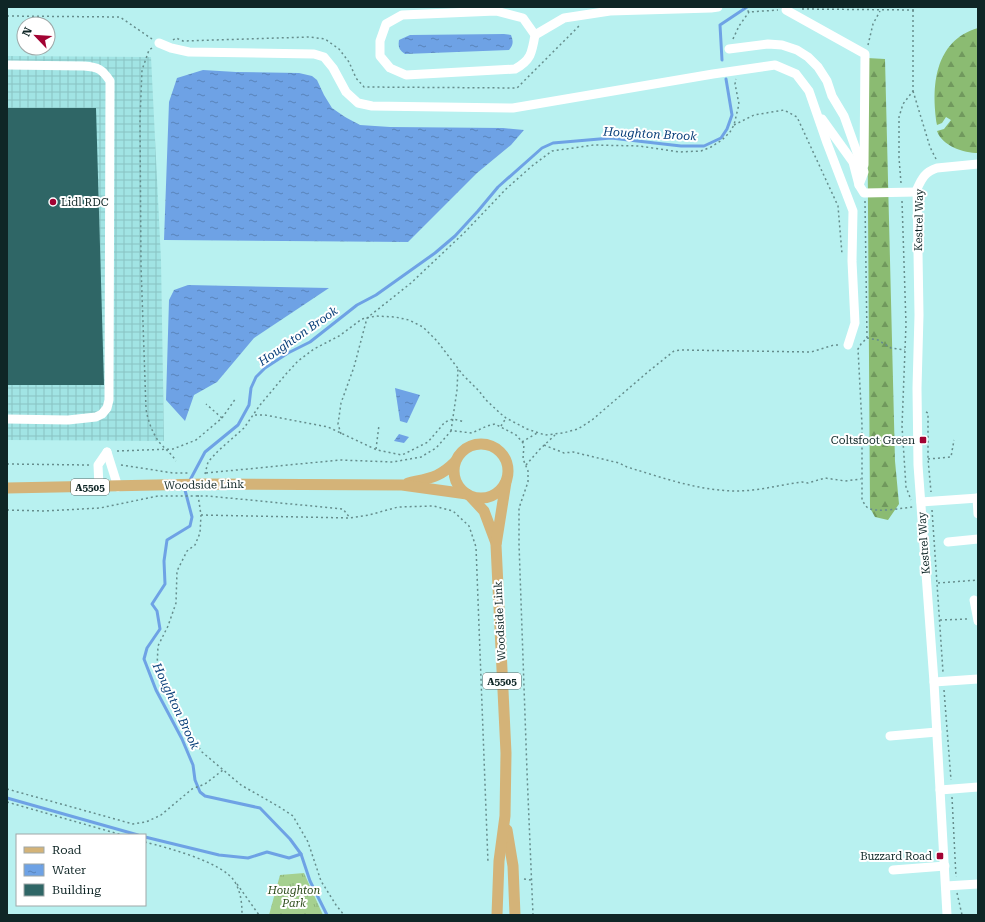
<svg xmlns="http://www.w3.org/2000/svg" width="985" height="922" font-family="'Roboto Serif',serif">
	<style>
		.industrial { fill: url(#industrial-grid) }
		.grass { fill: url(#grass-tufts) }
		.forest { fill: url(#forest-firs) }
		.water { fill: url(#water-ripples) }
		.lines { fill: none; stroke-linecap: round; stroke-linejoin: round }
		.stream { stroke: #6ea2e5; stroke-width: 3 }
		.building { fill: #2f6666 }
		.path { stroke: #658d8c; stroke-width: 1.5; stroke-dasharray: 2 3; stroke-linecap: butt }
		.minor { stroke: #fff; stroke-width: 9 }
		.major { stroke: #d4b378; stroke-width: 11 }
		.poi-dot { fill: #a20333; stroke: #fff; stroke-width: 1.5 }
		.labels { text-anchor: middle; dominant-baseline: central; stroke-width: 4; stroke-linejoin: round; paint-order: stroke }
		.shield { fill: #fff; stroke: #576767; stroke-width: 1 }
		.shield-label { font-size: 10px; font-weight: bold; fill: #0f2626 }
		.poi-label { font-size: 11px; fill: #0f2626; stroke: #fff; text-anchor: end }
		.street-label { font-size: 11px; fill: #0f2626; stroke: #fff }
		.park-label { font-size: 11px; font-style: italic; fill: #2c4b19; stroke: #fff }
		.water-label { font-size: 12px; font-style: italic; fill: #063c78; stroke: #fff }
	</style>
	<defs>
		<pattern id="industrial-grid" width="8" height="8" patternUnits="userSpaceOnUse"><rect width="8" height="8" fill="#a1e4e4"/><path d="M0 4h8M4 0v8" fill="none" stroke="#89c3c3"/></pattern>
		<pattern id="grass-tufts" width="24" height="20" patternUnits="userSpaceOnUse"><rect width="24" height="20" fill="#a5d08f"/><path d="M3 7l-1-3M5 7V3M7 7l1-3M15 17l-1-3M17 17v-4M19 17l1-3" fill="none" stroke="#8db27b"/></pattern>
		<pattern id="forest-firs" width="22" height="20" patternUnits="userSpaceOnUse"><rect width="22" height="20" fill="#8bbb72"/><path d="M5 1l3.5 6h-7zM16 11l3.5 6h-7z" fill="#70985d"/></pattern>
		<pattern id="water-ripples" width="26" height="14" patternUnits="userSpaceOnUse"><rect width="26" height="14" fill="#6ea2e5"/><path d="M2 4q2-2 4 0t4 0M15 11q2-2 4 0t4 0" fill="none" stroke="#5984b9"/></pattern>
	</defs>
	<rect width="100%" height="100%" fill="#b8f1f0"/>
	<polygon class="industrial" points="7,56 151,57 161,260 164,441 7,440"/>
	<polygon class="grass" points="304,873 323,915 269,915 280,875"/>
	<g class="forest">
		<path d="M 978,28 L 978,153 C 964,153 942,146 937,131 L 944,129 L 951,120 L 946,117 L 942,123 L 937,125 C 931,87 934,41 978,28 Z"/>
		<polygon points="867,58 885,59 895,461 899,504 888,520 875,517 870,508"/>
	</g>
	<g class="water">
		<path d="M 504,34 L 511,35 C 513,41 514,44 509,50 L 405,54 C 399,50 398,47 399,40 L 410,35 Z"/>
		<polygon points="203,70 236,72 299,73 312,76 317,80 324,95 332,108 345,117 360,125 390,127 503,128 524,130 511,145 477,173 408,242 164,240 169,102 177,78"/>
		<polygon points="188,285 329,288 254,338 217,382 194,395 185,421 166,400 169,300 174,290"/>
		<polygon points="395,388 420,395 407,423 400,421"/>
		<polygon points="399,434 409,437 404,443 394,441"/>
	</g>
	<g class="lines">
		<g class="stream">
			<polyline points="722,60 720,25 747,7"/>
			<polyline points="189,482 205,452 238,425 249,405 251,388 256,377 265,368 288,353 310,342 357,305 376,295 435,253 455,236 478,211 498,187 542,148 553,143 611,138 681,146 704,146 721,138 727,129 732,115 726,79"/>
			<polyline points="186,487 185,490 192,517 190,526 167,540 164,561 165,584 152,604 157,611 160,629 147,648 144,659 156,690 182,739 193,765 195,780 200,792 205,796 260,808 290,839 301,854 310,881 327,915"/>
			<polyline points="7,798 138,835"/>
			<polyline points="145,837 219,855 248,858 267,852 289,858 301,854"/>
		</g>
	</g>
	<polygon class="building" points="7,108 96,108 104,385 7,385"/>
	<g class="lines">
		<g class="path">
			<polyline points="744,7 749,12 778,10"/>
			<polyline points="957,7 975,7"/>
			<polyline points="802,9 914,10"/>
			<polyline points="7,16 120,17 152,39"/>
			<polyline points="733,39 739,26 749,12"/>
			<polyline points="173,40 176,38 183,41 309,37 325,39 339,49 349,62 356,78 364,87 517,88 580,25"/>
			<polyline points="868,45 873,24 880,11"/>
			<path d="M 152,48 L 149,50 L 142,70 L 140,119 L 141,266 L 146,409 C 148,421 152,432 159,442 C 165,449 171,453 176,461"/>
			<polyline points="913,91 930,147 936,159"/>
			<polyline points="734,125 754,115 784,110 797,117 838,206 842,254"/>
			<polyline points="901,183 899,158 899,117 903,104 913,91 913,7"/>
			<path d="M 865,201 L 867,338 L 861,344 L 858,349 L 862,425 L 862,500 C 864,503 865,506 868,508 C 875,513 903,508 913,507"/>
			<polyline points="902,201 906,324 902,426 906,487 911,500"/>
			<polyline points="867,338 878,340 891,348 905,350"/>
			<polyline points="926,412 928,413 928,459 931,492"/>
			<polyline points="255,415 265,415 328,427 377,450 402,455 428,442 445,422 453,419 465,422"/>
			<polyline points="222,418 236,398"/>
			<polyline points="501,426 506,418"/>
			<polyline points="451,431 457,390 458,368"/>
			<polyline points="341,434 338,424 341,403 354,367 367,318 411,283 465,232 506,189 532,166 552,151 594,145 639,146 679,152 701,151 711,147 722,140 730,132 734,125 739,104 735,84 736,79"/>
			<polyline points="522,442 537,433"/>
			<path d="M 544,445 L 564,453 L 573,452 L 619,463 L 627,467 C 667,479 710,495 753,490 C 770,488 786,484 802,482 L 808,483 L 825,478 L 845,481 L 861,479"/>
			<polyline points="376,449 379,425"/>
			<polyline points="117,451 173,449 196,440 222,418 206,404"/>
			<polyline points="928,459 951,457 954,440"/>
			<polyline points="7,464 89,465"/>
			<polyline points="121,465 173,473 190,473"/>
			<polyline points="526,465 539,450 555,435"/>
			<polyline points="206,473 340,460 393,462 421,457 436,448 451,431 455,431 472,433 487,426 495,424 516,435 524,444 523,459 528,471 528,482 519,508 519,544 527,772 533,915"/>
			<polyline points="205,474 208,462 218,451 244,428 260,405 286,374 298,361 314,349 339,336 362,319 376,316 395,317 409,320 423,327 437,341 463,375 479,391 486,400 501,414 506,418 527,429 545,435 563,433 578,429 592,420 649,371 674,351 681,350 811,352 834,345 839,345"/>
			<polyline points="198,495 201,515 200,533 195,545 187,551 177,571 176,603 168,626 158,646 157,667 160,682 179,718 202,752 241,785 281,808 293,816 308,842 321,881 336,905 344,915"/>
			<polyline points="7,510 44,511 100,508 158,496 208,496 343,509 350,518"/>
			<polyline points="932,510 943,672"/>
			<polyline points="201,515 350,518 369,515 398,507 434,506 453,511 469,526 476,547 488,863"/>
			<polyline points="938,583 978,580"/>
			<polyline points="940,620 968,619"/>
			<polyline points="944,690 951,780"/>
			<polyline points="7,789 133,824 146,822 161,815 192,789 205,784 223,770"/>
			<polyline points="952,797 956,877"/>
			<polyline points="7,802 122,835"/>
			<path d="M 145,842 C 168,848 223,862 235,882 C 241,893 242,903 242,915"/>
			<polyline points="524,879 531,880"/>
			<polyline points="237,884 259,915"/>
			<polyline points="957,893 962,915"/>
		</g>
		<g class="minor">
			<polyline points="786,10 865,54 864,165"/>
			<path d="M 496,11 L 523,18 L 535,35 C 532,53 531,60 515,69 L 406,75 L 390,68 L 380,56 L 380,41 L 386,24 L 402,15 Z"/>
			<polyline points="535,35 564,18 610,11 711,8 718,7"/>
			<polyline points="159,43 171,48 189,52 314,54 324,57 333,68 346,92 358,103 372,106 513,108 713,74 775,65 796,74 809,91 827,143 853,211 852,261 855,323 848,345"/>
			<polyline points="729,49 768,44 782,45 797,50 808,57 818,67 827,81 832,96 844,116 864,172 859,185"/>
			<path d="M 7,65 L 84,66 C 98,67 102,69 110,81 L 109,400 L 107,408 L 102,414 L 96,417 L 68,420 L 7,419"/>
			<polyline points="822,119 853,162 859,185 864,193 917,192"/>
			<polyline points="107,452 118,487"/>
			<polyline points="99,487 98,465 107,452"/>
			<polyline points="977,498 978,514"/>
			<polyline points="921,502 978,498"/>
			<polyline points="948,542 978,539"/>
			<polyline points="974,600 978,621"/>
			<polyline points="934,682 978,679"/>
			<polyline points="890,736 937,732"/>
			<polyline points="940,790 978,787"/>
			<polyline points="893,870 945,866"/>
			<polyline points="946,886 978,884"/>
			<path d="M 947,915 L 934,682 L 918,465 L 917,388 L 919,315 L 917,189 C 922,178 925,172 937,168 L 978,164"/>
		</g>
		<g class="major">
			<circle cx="481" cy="471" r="27"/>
			<path d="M 408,483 C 430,478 439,478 455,462"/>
			<polyline points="7,488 206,484 402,485 467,494"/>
			<polyline points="471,497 484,511 496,543"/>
			<polyline points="507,830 513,866 515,915"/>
			<polyline points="497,915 499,861 505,816 506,753 496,545 506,482"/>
		</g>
	</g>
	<g class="poi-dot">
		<circle cx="53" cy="202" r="4"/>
		<rect x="919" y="436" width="8" height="8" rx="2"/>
		<rect x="936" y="852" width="8" height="8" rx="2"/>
	</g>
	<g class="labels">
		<g class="shield">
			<rect x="71" y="479" width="38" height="16" rx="3"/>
			<rect x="483" y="673" width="38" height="16" rx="3"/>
		</g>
		<g class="shield-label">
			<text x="90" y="487">A5505</text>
			<text x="502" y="681">A5505</text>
		</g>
		<g class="poi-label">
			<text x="61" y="202" text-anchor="start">Lidl RDC</text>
			<text x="915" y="440">Coltsfoot Green</text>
			<text x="932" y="856">Buzzard Road</text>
		</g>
		<g class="street-label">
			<text transform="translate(919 220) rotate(-89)">Kestrel Way</text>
			<text transform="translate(204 485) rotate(-1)">Woodside Link</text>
			<text transform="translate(924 543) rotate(-94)">Kestrel Way</text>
			<text transform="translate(500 621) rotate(-93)">Woodside Link</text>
		</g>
		<g class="park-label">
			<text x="294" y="890">Houghton<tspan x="294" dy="13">Park</tspan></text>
		</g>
		<g class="water-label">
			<text transform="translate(650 134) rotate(3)">Houghton Brook</text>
			<text transform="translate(298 336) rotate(-35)">Houghton Brook</text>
			<text transform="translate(176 706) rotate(65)">Houghton Brook</text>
		</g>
	</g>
	<rect width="985" height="922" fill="none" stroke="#0f2626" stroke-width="16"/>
	<rect x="16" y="834" width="130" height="72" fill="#ffffff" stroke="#9fa8a8"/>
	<rect x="24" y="847" width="20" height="6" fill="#d4b378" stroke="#9fa8a8"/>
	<text x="52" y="854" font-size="12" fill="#0f2626">Road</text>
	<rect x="24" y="864" width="20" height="12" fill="url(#water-ripples)" stroke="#9fa8a8"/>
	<text x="52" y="874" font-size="12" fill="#0f2626">Water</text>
	<rect x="24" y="884" width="20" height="12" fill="#2f6666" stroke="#9fa8a8"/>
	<text x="52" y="894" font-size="12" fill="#0f2626">Building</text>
	<g transform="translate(36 36) rotate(295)"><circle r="19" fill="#ffffff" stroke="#9fa8a8"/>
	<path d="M0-3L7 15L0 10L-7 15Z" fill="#a20333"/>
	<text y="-6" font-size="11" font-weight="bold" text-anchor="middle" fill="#0f2626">N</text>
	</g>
</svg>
